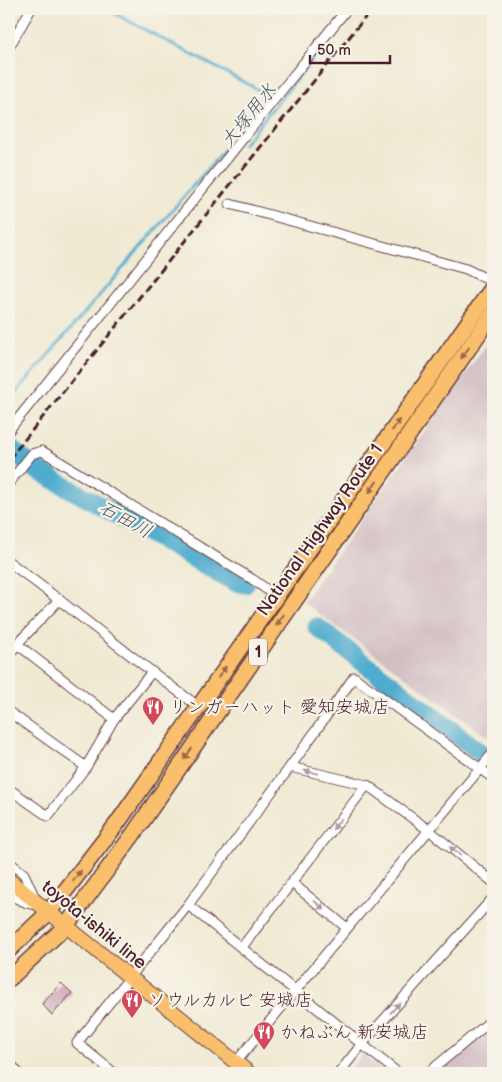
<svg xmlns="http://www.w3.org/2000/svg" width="502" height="1082" font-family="'Balsamiq Sans','Klee One',sans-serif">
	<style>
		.industrial { fill: #d2bec3 }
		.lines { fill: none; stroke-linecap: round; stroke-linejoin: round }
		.stream { stroke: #50acce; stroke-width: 3 }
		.river { stroke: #50acce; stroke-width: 19 }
		.building { fill: #c79aaf }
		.minor-casing { stroke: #633d44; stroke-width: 11 }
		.primary-casing { stroke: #633d44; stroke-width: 16 }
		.trunk-casing { stroke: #633d44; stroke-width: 18 }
		.minor { stroke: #fff; stroke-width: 9 }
		.primary { stroke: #f9bf6d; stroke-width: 14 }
		.trunk { stroke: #f9bf6d; stroke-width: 15 }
		.rail { stroke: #4a1f2b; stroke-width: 3; stroke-dasharray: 8 4; stroke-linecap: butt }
		.oneway { fill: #996749 }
		.oneway2 { fill: #ae9aa0 }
		.labels { text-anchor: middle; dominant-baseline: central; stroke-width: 4.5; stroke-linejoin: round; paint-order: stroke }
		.shield { fill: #f7f3e8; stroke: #7e5f64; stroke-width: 1 }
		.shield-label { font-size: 16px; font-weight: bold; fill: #4a1f2b }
		.street-label { font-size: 18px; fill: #4a1f2b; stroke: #f7f3e8 }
		.poi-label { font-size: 18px; fill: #4a1f2b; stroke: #f7f3e8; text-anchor: start }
		.water-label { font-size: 19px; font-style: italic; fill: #4c576c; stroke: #f7f3e8 }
	</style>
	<rect width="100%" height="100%" fill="#f7f3e8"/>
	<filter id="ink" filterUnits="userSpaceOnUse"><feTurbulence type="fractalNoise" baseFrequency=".02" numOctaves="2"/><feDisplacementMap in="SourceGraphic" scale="10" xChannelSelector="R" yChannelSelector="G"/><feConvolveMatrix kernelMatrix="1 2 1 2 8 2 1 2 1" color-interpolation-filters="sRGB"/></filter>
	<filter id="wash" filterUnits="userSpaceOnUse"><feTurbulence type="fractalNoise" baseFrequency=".0096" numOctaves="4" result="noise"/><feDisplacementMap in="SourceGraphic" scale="20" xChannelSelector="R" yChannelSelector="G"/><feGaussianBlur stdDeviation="1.12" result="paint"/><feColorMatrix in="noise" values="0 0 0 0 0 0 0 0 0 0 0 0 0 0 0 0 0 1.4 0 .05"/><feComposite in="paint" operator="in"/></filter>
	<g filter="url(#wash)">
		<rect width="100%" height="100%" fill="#f0ead3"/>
		<g class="industrial">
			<polygon points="493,335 493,741 303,602"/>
			<polygon points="493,1025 493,1073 433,1073"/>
			<polygon points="362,1054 387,1073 348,1073"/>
		</g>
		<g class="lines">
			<g class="stream">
				<polyline points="243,145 353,9"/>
				<polyline points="9,401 270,96 106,9"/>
			</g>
			<g class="river">
				<polyline points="9,448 37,470 235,582 245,584"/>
				<polyline points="317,627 493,762"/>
			</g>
		</g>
		<g id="blocks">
			<polygon class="building" points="61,983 72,993 52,1015 42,1004"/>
		</g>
	</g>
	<g filter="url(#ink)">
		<use href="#blocks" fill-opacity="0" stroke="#633d44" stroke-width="1"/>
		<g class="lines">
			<g class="minor-casing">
				<g id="minor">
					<polyline points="9,47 31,9"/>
					<polyline points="230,204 466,269 493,282"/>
					<polyline points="9,430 347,9"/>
					<polyline points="9,483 32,454 42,451 252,579 276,596"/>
					<path d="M 9,562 C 73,609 134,660 198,706"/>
					<polyline points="17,644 114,719"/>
					<polyline points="9,655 17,644 60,599"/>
					<polyline points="9,712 86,767"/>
					<polyline points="290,767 367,785 430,831 493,882"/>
					<polyline points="9,789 48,816 86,767 114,719 151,673"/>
					<polyline points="9,862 24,874 35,898"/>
					<polyline points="292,883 347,928"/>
					<polyline points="9,895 27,903 38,905"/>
					<polyline points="188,905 398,1073"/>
					<polyline points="242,947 367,785"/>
					<polyline points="9,1062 18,1073"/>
					<polyline points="236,1062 493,753"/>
					<polyline points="114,1073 77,1043 188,905 290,767 354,677 493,778"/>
					<polyline points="339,1073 362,1044 493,898"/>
					<polyline points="428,1073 493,1019"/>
				</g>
			</g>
			<g class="primary-casing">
				<polyline id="primary" points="9,880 249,1073"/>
			</g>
			<g class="trunk-casing">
				<g id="trunk">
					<polyline points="9,950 48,913 116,825 493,287"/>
					<polyline points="9,979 65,927 132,836 493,313"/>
				</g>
			</g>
			<use href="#minor" class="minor"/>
			<use href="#primary" class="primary"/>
			<use href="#trunk" class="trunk"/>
			<polyline class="rail" points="9,459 372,9"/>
		</g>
		<defs><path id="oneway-solid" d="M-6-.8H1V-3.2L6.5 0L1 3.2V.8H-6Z" transform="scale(1.25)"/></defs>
		<g class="oneway">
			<use href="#oneway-solid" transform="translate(465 353) rotate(125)"/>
			<use href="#oneway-solid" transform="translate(396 425) rotate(-55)"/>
			<use href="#oneway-solid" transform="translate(373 487) rotate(125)"/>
			<use href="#oneway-solid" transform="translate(280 620) rotate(125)"/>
			<use href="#oneway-solid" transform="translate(222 672) rotate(-55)"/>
			<use href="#oneway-solid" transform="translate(188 754) rotate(124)"/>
			<use href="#oneway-solid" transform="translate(77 876) rotate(-52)"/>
		</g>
		<g class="oneway2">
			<use href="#oneway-solid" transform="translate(311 772) rotate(-167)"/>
			<use href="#oneway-solid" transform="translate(337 824) rotate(128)"/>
			<use href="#oneway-solid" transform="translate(455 851) rotate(-141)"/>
			<use href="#oneway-solid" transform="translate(319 905) rotate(39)"/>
			<use href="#oneway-solid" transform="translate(395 1008) rotate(-48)"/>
		</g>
	</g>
	<defs>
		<g id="restaurant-pin" transform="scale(1.125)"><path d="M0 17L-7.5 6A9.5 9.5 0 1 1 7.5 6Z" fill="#d1495b" stroke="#f7f3e8"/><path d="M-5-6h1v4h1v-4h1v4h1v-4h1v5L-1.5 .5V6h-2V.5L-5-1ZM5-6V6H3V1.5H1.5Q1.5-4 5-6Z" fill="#fff"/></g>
	</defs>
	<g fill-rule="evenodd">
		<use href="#restaurant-pin" x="153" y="707"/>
		<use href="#restaurant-pin" x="132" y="1000"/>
		<use href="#restaurant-pin" x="264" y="1032"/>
	</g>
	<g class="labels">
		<rect class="shield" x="249" y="638.5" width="18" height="27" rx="4"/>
		<g class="shield-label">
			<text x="258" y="652">1</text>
		</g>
		<g class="street-label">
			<text transform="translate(320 530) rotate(-55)">National Highway Route 1</text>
			<text transform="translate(94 925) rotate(39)">toyota-ishiki line</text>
		</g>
		<g class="poi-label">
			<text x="169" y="707">リンガーハット 愛知安城店</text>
			<text x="148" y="1000">ソウルカルビ 安城店</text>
			<text x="280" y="1032">かねぶん 新安城店</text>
		</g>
		<g class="water-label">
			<text transform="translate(249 116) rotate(-51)">大塚用水</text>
			<text transform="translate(125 520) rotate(29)">石田川</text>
		</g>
	</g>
	<rect width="502" height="1082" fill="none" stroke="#f7f3e8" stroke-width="30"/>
	<path d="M310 55v8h80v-8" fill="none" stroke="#4a1f2b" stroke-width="2.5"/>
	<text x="317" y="55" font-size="15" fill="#4a1f2b" stroke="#f7f3e8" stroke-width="4" paint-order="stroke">50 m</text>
</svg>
